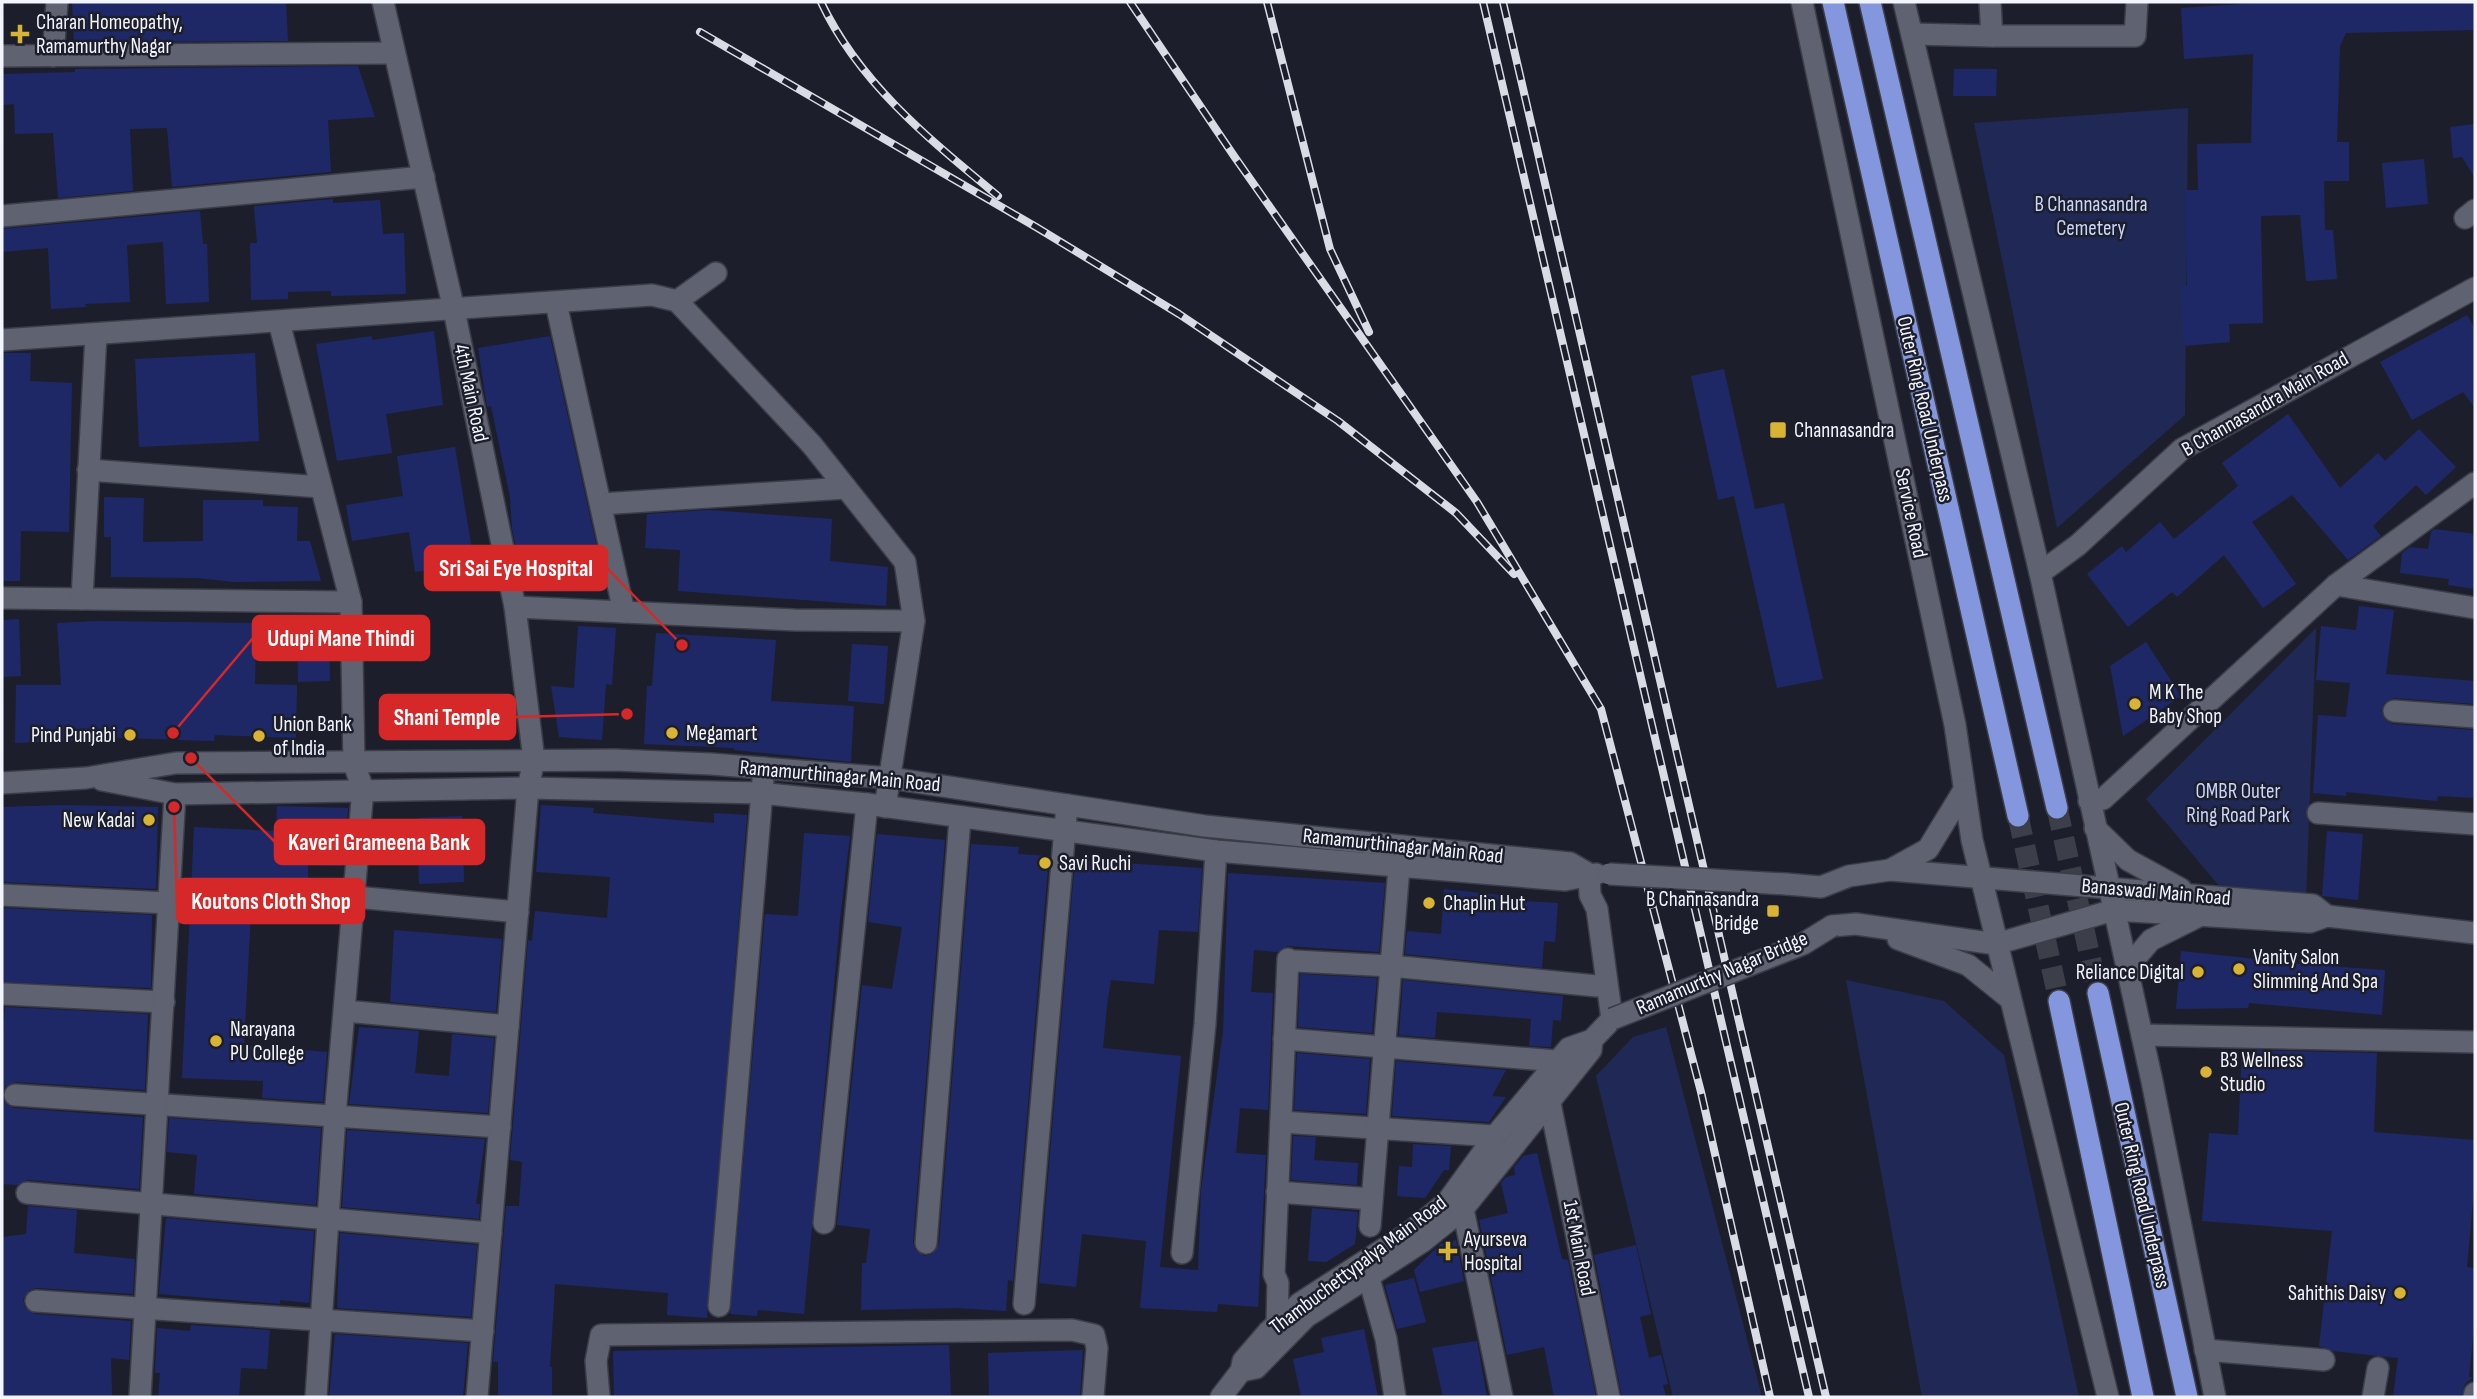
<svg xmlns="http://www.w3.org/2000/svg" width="2477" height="1399" font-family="'Sofia Sans Condensed',sans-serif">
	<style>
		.green { fill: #202956 }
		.building { fill: #1f2867 }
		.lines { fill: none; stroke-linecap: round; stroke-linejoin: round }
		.trunk-tunnel { stroke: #3c3f4a; stroke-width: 21; stroke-dasharray: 21 10; stroke-linecap: butt }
		.minor-casing { stroke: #3b3d47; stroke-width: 24 }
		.tertiary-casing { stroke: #3b3d47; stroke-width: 24 }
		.secondary-casing { stroke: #3b3d47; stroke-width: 24 }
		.trunk-casing { stroke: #3b3d47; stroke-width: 24 }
		.minor { stroke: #5e6271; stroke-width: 21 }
		.tertiary { stroke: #5e6271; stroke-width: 21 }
		.secondary { stroke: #5e6271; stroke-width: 21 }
		.trunk { stroke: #8396de; stroke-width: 21 }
		.rail-casing { stroke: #d9dce5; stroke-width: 8 }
		.rail { stroke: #1c1f2b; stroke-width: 5; stroke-dasharray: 16; stroke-linecap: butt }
		.secondary-bridge-casing { stroke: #3b3d47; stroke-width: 24; stroke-linecap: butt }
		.secondary-bridge { stroke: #5e6271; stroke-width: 21 }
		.poi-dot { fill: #d9b434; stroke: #1c1f2b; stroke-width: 2.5 }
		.labels { text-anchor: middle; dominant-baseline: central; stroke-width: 5; stroke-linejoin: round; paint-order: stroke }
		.poi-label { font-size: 21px; fill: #f2f5fd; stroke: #1c1f2b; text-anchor: start }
		.park-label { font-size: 21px; fill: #c9d5fd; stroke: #1c1f2b }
		.street-label { font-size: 21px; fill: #f2f5fd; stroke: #1c1f2b }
		.leader { fill: none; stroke: #d62828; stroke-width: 2.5 }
		.callout-dot { fill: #d62828; stroke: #1c1f2b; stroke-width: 2.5 }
		.callout { fill: #d62828; stroke: #d62828; stroke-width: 2.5 }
		.callout-label { font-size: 23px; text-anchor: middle; font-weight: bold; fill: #fff }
	</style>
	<rect width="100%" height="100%" fill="#1c1f2b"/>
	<g class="green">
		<polygon points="2188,108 2185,415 2057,528 1974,123"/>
		<polygon points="2316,628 2306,900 2226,894 2146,799"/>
		<polygon points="1846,980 1944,1001 2004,1055 2079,1397 1922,1397"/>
		<polygon points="1666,1027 1762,1397 1673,1397 1596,1076 1633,1037"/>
	</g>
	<g class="building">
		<polygon points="72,2 286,2 288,41 74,42"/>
		<polygon points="2274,2 2475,2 2475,30 2346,33 2340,46 2337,142 2349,142 2349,181 2324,181 2325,230 2333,230 2337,279 2306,281 2300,215 2261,216 2263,323 2229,324 2230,342 2184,346 2180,286 2187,286 2185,190 2198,190 2197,144 2251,143 2253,54 2184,59 2181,8"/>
		<polygon points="358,66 375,117 328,120 331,172 172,187 167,128 130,129 133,191 58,198 53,133 15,134 14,104 2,105 2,74 75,72 75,69"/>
		<polygon points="1954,69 1997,69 1996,96 1953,96"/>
		<polygon points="2475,124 2475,178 2462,157 2453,158 2450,127"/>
		<polygon points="2424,159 2428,204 2386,208 2382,163"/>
		<polygon points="333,199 333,203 380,200 383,234 404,233 406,294 331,296 331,291 288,292 288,299 251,300 250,243 257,243 254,206"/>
		<polygon points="200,211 203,244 207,244 209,302 166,304 163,242 127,245 130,302 85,304 86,307 51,309 48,248 2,252 2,229"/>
		<polygon points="2467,315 2475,329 2475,408 2463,392 2412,420 2380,362"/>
		<polygon points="434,331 443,405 386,414 392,453 337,461 316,344 372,336 372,340"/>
		<polygon points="550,336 603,575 524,588 512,528 510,497 491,406 487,407 478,348"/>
		<polygon points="2,353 31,353 30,381 72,383 69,532 21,531 20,581 2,581"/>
		<polygon points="255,353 259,441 139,447 135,359"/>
		<polygon points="1724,369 1755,509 1784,503 1823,679 1777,688 1734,496 1718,500 1691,376"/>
		<polygon points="2288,414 2340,488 2378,453 2385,461 2419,429 2456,467 2426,495 2416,485 2373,526 2381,536 2348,560 2292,495 2252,522 2296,584 2263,608 2224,555 2177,597 2172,592 2128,627 2087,574 2122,546 2126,552 2160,522 2174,539 2238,486 2222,463"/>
		<polygon points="455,447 474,562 415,572 409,532 352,541 346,505 403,496 397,456"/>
		<polygon points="104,497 144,498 143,542 203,541 203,500 263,500 263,506 298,507 297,541 310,541 321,581 233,582 198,578 111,577 111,537 104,537"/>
		<polygon points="708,510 832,519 830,561 888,567 886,606 678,591 680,550 645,548 647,514"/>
		<polygon points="2434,529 2475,534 2475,589 2448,585 2449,579 2400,573 2402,553 2410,547 2428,549 2431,532"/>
		<polygon points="2359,606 2394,610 2386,674 2475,681 2475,704 2394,698 2384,703 2381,711 2386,721 2393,724 2475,730 2475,798 2438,796 2437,801 2346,792 2346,796 2313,793 2318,715 2346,717 2350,683 2316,680 2321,626 2356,630"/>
		<polygon points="19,619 21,676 2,677 2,620"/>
		<polygon points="98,621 256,623 255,684 297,685 296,738 215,735 214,741 93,737 93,740 15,743 16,685 61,685 57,623"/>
		<polygon points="297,622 329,622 330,681 298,682"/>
		<polygon points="578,626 616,628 612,685 606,684 602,740 559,737 551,686 574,688"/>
		<polygon points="656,633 776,640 771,701 854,706 851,762 734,750 734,748 644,744 647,686 652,686"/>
		<polygon points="2146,642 2181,696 2123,736 2110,666"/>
		<polygon points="852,644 888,646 884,704 848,701"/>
		<polygon points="63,805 158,807 156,889 2,882 2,807"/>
		<polygon points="541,805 594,808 593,813 714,823 714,813 747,815 707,1318 667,1315 668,1293 555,1284 550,1367 552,1367 552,1397 498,1397 498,1362 493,1362 506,1206 519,1206 522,1162 510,1160 528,940 532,941 535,911 607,918 610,877 536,872"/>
		<polygon points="277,806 348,808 343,866 308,865 308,895 252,893 244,1045 327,1052 323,1102 262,1098 263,1081 182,1078 194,827 276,831"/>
		<polygon points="462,816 464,882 419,884 417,818"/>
		<polygon points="2327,831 2363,834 2358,900 2322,896"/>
		<polygon points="804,833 850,836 840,919 804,1314 758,1310 757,1316 730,1314 765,914 798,916"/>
		<polygon points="877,834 945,840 913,1242 915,1249 924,1256 932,1254 939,1244 971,844 1019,847 1018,854 1049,856 1013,1281 1008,1280 1006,1311 957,1308 861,1310 862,1263 866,1263 870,1229 837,1225 862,985 892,989 902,927 868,922"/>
		<polygon points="1075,860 1202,868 1198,932 1159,930 1154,984 1111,980 1107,1005 1103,1048 1181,1056 1160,1267 1198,1270 1201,1190 1223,1032 1228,873 1385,883 1379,952 1288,946 1277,952 1254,950 1251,992 1273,993 1268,1110 1240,1108 1236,1153 1266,1155 1258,1307 1218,1304 1217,1312 1140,1308 1146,1241 1082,1234 1076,1287 1039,1283"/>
		<polygon points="1444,889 1510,896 1510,900 1558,903 1555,942 1544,941 1542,968 1405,954 1407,931 1441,934"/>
		<polygon points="2,908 152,915 151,988 2,982"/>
		<polygon points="394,930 502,939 496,1012 390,1002"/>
		<polygon points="2181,951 2312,965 2385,970 2382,1015 2249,1003 2248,1008 2176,1009"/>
		<polygon points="1300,974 1377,978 1372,1033 1298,1027"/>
		<polygon points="1403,980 1563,996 1561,1021 1553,1020 1551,1047 1529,1046 1531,1019 1520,1018 1437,1012 1435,1038 1399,1035"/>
		<polygon points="5,1007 148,1014 145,1090 16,1082 5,1087 2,1095 7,1105 14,1108 143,1117 139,1189 28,1180 17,1185 2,1184 2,1050"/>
		<polygon points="359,1027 419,1031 415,1073 449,1076 452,1034 494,1038 488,1113 349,1104"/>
		<polygon points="2242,1050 2377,1053 2374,1132 2475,1140 2475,1179 2467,1267 2475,1268 2475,1318 2469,1377 2473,1377 2465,1384 2461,1397 2393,1397 2398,1358 2333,1351 2319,1346 2332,1231 2202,1221 2209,1133 2238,1135"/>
		<polygon points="1297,1053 1370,1059 1366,1114 1294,1110"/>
		<polygon points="1396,1061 1506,1070 1492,1096 1506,1097 1489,1122 1392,1116"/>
		<polygon points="169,1118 321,1128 316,1205 194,1194 197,1155 167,1152"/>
		<polygon points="347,1130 485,1139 476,1204 480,1204 479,1219 342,1207"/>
		<polygon points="1293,1136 1316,1137 1314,1160 1358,1163 1357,1185 1291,1180"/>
		<polygon points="1413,1144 1451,1146 1449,1170 1444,1170 1425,1198 1397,1196 1399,1166 1412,1167"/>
		<polygon points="1537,1153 1562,1259 1568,1260 1596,1397 1554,1397 1544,1347 1507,1355 1479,1220 1508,1213 1501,1183 1506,1177 1515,1175 1514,1167 1523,1156"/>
		<polygon points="28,1206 77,1210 74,1253 135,1259 133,1294 37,1288 30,1290 23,1299 25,1307 35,1314 131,1321 129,1360 111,1358 112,1397 2,1397 2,1237 26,1234"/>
		<polygon points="1312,1208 1358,1212 1355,1244 1326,1262 1308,1261"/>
		<polygon points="166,1218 314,1231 309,1303 280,1300 280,1304 159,1294"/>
		<polygon points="340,1233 477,1245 471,1317 337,1308"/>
		<polygon points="1456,1240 1464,1281 1420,1292 1414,1270 1440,1244"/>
		<polygon points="1636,1245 1651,1314 1640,1317 1649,1358 1661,1355 1668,1384 1663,1385 1666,1397 1622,1397 1594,1255"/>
		<polygon points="1414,1278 1426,1322 1397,1329 1385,1285"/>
		<polygon points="191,1325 270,1330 267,1369 241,1368 239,1397 158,1397 160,1373 155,1373 157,1328 190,1331"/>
		<polygon points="1364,1329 1378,1397 1301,1397 1293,1359 1324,1352 1321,1338"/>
		<polygon points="335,1334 468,1343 463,1397 329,1397"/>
		<polygon points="1477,1341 1487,1397 1443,1397 1432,1348"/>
		<polygon points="949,1345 951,1397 614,1397 613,1351"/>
		<polygon points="1083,1350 1080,1397 989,1397 988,1353"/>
	</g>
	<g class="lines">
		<g class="trunk-tunnel">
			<polyline points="2057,808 2098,993"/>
			<polyline points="2018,816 2059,1001"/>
		</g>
		<g class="minor-casing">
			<g id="minor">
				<polyline points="383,2 454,310 515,607 534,760"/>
				<polyline points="1912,34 1992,36 1990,2"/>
				<polyline points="1992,36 2135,36 2137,2"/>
				<polyline points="2,56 394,53"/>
				<polyline points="53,56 57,2"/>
				<polyline points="2,216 424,177"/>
				<polyline points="2465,218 2475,210"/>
				<polyline points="677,301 716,273"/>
				<polyline points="556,303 624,612"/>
				<polyline points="279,322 351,602 354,764 363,789 335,1116 316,1397"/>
				<polyline points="2,340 652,295 677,301 812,445 905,562 914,621 885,807"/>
				<polyline points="88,470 321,487"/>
				<polyline points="601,504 846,488"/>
				<polyline points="2336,585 2475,608"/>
				<polyline points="2,598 351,602"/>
				<polyline points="82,599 96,334"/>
				<polyline points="515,607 795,620 914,621"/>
				<polyline points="2394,711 2475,717"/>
				<polyline points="2089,801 2103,799 2115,788 2336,585 2475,483"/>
				<polyline points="2318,813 2475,824"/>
				<polyline points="2,895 169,903"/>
				<polyline points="355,897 518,912"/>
				<polyline points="1295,961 1391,966 1597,986"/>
				<polyline points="5,994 164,1002"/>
				<polyline points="345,1011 508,1026"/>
				<polyline points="2142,1035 2475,1042"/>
				<polyline points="1284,1039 1557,1061"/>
				<polyline points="15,1095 500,1127"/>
				<polyline points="1549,1098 1609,1397"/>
				<polyline points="1281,1122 1495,1136"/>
				<polyline points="1277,1192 1372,1199"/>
				<polyline points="27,1193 491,1233"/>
				<polyline points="1463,1209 1502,1397"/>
				<polyline points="824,1223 867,804"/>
				<polyline points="1370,1226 1399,867"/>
				<polyline points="926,1243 960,819"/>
				<polyline points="1182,1253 1205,1024 1216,851"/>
				<polyline points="1368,1275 1386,1339 1395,1397"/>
				<polyline points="36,1301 483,1331"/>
				<polyline points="1024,1304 1067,805"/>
				<polyline points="719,1306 764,768"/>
				<polyline points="1277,1323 1278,1283 1274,1274 1288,959"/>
				<polyline points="2205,1350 2324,1360"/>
				<polyline points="140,1397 175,794"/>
				<polyline points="599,1397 596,1361 601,1335 1072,1330 1094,1335 1097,1348 1093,1397"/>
				<polyline points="2373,1397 2378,1368"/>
				<polyline points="2474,1397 2475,1393"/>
			</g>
		</g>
		<g class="tertiary-casing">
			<g id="tertiary">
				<polyline points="1802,2 1955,725 1972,840 2108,1397"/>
				<polyline points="1904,2 2040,573 2152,1081 2215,1397"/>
				<polyline points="477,1397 528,788 534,760"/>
			</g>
		</g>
		<g class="secondary-casing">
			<g id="secondary">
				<polyline points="2040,573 2078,545 2182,449 2475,288"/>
				<polyline points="102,780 175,794 528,788 760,793 867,804 1216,851 1565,880 1596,874"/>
				<polyline points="2,783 86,778 176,763 615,760 711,764 890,778 1205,826 1570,863 1589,874"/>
				<polyline points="2095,828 2128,860 2181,889"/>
				<polyline points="1890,870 1928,849 1964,790"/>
				<polyline points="1786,884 1821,887 1849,876 1890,870 2313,905 2327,916"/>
				<polyline points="1832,926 1856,924 1996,944 2114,910 2310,922 2327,916 2475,933"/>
				<polyline points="1898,939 1968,965 2009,998"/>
				<polyline points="2127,968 2151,940 2197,917"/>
				<polyline points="1241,1371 1256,1368 1306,1317 1422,1242 1463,1209 1591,1050 1592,1040"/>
				<polyline points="1221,1397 1241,1371 1243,1361 1268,1332 1300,1303 1410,1232 1447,1202 1495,1136 1569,1048 1592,1040 1612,1019 1597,909 1590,895 1589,874"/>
			</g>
		</g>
		<g class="trunk-casing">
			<g id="trunk">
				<polyline points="1833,2 2018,816"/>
				<polyline points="1870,2 2057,808"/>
				<polyline points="2098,993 2187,1397"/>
				<polyline points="2059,1001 2143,1397"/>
			</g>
		</g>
		<use href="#minor" class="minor"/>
		<use href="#tertiary" class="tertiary"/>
		<use href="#secondary" class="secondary"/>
		<use href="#trunk" class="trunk"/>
		<g class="rail-casing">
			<g id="rail">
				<path d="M 821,2 C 859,83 930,140 998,196"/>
				<polyline points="1130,2 1234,156 1477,502 1601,709 1701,1092 1770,1397"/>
				<polyline points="1267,2 1330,249 1369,332"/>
				<polyline points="1483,2 1809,1397"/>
				<polyline points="1503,2 1826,1397"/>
				<polyline points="700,32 1036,227 1179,314 1338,421 1456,513 1514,574"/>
			</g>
		</g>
		<use href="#rail" class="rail"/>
		<g class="secondary-bridge-casing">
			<g id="secondary-bridge">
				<polyline points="1609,874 1786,884"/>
				<polyline points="1612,1019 1803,944 1832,926"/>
			</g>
		</g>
		<use href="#secondary-bridge" class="secondary-bridge"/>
	</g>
	<g class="poi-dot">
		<path d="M16.5 23.5h7v7h7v7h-7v7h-7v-7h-7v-7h7z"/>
		<rect x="1769" y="421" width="18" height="18" rx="3.5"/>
		<circle cx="2135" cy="704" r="7"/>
		<circle cx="672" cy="733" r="7"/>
		<circle cx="130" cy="735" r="7"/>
		<circle cx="259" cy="736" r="7"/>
		<circle cx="149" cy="820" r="7"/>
		<circle cx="1045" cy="863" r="7"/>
		<circle cx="1429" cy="903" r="7"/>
		<rect x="1766" y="904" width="14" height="14" rx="3.5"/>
		<circle cx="2239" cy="969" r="7"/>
		<circle cx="2198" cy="972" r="7"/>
		<circle cx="216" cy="1041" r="7"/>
		<circle cx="2206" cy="1072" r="7"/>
		<path d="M1444.5 1240.5h7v7h7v7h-7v7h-7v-7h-7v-7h7z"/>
		<circle cx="2400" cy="1293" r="7"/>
	</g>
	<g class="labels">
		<g class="poi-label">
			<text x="36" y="22">Charan Homeopathy,<tspan x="36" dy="24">Ramamurthy Nagar</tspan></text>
			<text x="1794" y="430">Channasandra</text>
			<text x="2149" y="692">M K The<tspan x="2149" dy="24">Baby Shop</tspan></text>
			<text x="273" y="724">Union Bank<tspan x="273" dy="24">of India</tspan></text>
			<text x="686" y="733">Megamart</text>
			<text x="116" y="735" text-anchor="end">Pind Punjabi</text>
			<text x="135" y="820" text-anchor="end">New Kadai</text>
			<text x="1059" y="863">Savi Ruchi</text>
			<text x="1759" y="899" text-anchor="end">B Channasandra<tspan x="1759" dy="24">Bridge</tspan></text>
			<text x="1443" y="903">Chaplin Hut</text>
			<text x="2253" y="957">Vanity Salon<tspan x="2253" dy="24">Slimming And Spa</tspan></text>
			<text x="2184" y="972" text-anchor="end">Reliance Digital</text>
			<text x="230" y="1029">Narayana<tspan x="230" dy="24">PU College</tspan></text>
			<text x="2220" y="1060">B3 Wellness<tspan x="2220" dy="24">Studio</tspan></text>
			<text x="1464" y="1239">Ayurseva<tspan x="1464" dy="24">Hospital</tspan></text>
			<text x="2386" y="1293" text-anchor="end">Sahithis Daisy</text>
		</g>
		<g class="park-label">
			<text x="2091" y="204">B Channasandra<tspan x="2091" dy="24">Cemetery</tspan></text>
			<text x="2238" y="791">OMBR Outer<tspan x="2238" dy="24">Ring Road Park</tspan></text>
		</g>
		<g class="street-label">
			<text transform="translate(471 393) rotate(78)">4th Main Road</text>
			<text transform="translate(2265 404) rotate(-30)">B Channasandra Main Road</text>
			<text transform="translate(1925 409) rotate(77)">Outer Ring Road Underpass</text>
			<text transform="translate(1911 513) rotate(78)">Service Road</text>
			<text transform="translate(840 776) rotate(5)">Ramamurthinagar Main Road</text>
			<text transform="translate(1403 846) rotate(6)">Ramamurthinagar Main Road</text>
			<text transform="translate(2156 892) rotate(5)">Banaswadi Main Road</text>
			<text transform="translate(1722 973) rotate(-23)">Ramamurthy Nagar Bridge</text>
			<text transform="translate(2142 1195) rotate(77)">Outer Ring Road Underpass</text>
			<text transform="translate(1579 1248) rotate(79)">1st Main Road</text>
			<text transform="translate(1358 1265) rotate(-37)">Thambuchettypalya Main Road</text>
		</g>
	</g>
	<path class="leader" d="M682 645L607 568M173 733L253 638M627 714L515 717M191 758L275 842M174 807L177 901"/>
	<g class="callout-dot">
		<circle cx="682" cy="645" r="7"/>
		<circle cx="173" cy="733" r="7"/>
		<circle cx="627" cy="714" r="7"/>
		<circle cx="191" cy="758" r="7"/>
		<circle cx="174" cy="807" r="7"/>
	</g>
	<g class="callout">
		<rect x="425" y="546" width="182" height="44" rx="7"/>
		<rect x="253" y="616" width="176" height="44" rx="7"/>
		<rect x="380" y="695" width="135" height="44" rx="7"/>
		<rect x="275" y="820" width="209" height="44" rx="7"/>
		<rect x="177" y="879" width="187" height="44" rx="7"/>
	</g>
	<g class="callout-label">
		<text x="516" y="576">Sri Sai Eye Hospital</text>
		<text x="341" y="646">Udupi Mane Thindi</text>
		<text x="447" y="725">Shani Temple</text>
		<text x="379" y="850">Kaveri Grameena Bank</text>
		<text x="271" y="909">Koutons Cloth Shop</text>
	</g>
	<rect width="2477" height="1399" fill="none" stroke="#f2f5fd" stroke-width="7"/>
</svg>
